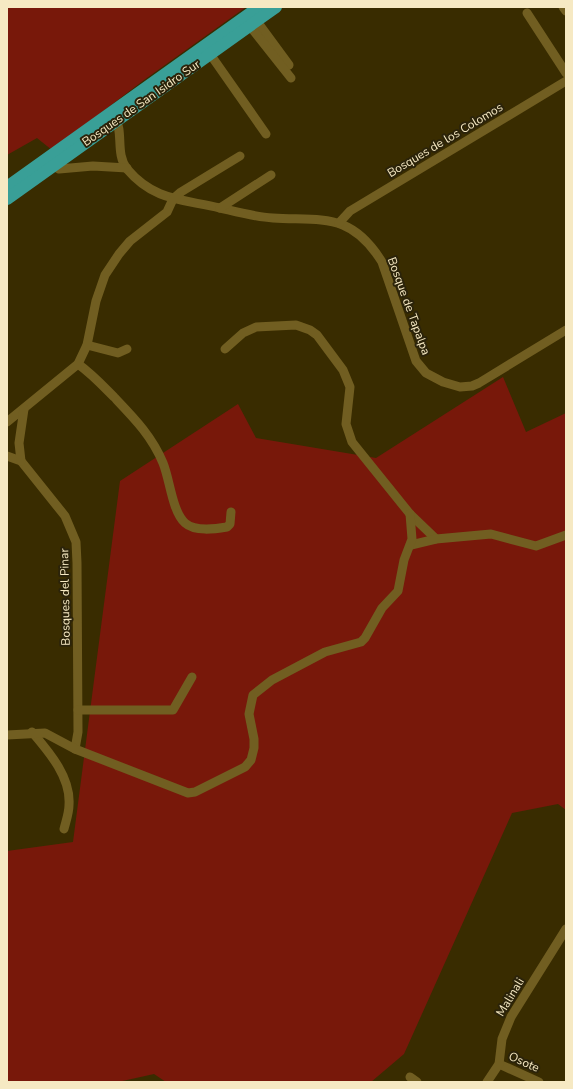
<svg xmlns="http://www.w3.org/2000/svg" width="573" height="1089" font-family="'Nunito Sans',sans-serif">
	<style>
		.green { fill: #78180a }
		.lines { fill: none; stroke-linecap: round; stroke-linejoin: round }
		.minor { stroke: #715e21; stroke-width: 9 }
		.major { stroke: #399f97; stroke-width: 12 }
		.labels { text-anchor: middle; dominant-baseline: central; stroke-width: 4; stroke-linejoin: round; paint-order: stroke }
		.street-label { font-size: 12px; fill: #f6e9c3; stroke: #2b230a }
	</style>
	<rect width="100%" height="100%" fill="#392c00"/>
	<g class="green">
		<polygon points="7,7 246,7 144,80 52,150 37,138 7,155"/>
		<polygon points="503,377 526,432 566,413 566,810 558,804 512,813 404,1054 371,1082 166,1082 154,1074 118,1082 7,1082 7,851 73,842 120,481 238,404 256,438 376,458"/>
	</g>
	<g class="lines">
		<g class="minor">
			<polyline points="563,7 566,11"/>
			<polyline points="527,13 566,73"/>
			<polyline points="253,16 289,65"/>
			<polyline points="249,25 291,78"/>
			<polyline points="210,54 266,134"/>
			<path d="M 115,117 C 124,133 115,153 127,169 C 154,201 182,199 220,208 C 237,212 255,217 273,218 C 323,221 351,212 382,262 L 416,361 L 426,373 L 443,382 L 460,387 L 472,386 L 479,383 L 566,330"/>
			<polyline points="50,164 59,169 93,166 127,168"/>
			<polyline points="220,208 271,175"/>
			<polyline points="339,223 350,211 566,81"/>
			<polyline points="87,345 118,353 127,349"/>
			<polyline points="225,349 243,333 256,327 296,325 310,330 317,335 343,370 350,387 346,424 352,442 410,514 436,539"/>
			<path d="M 78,364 C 92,374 103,386 114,397 C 134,418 152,436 163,463 C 170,480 172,511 185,523 C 195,532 215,529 227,527 L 230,524 L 231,512"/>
			<polyline points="7,422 78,364 87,345 96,301 105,275 119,254 130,241 167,212 173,199 181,192 240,156"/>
			<polyline points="7,456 21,461 65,516 76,542 77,563 78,732 75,749"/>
			<polyline points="21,461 19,443 24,409"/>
			<polyline points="411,545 436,539 491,534 536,546 566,535"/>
			<polyline points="78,710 173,710 192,677"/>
			<path d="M 32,732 C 49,752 71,777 69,805 C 69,813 66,821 64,829"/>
			<polyline points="7,735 45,733 75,749 188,793 195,792 245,767 251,760 254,748 254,739 249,714 253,695 272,680 325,652 361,642 365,638 382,608 398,591 404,560 412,539 410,514"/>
			<polyline points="499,1064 539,1082"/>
			<polyline points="410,1077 417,1082"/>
			<polyline points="487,1082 499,1064 502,1039 511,1017 566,929"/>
		</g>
		<g class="major">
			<polyline points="7,187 259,7"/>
			<polyline points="7,199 276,7"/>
		</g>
	</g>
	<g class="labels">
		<g class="street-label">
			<text transform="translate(141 103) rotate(-35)">Bosques de San Isidro Sur</text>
			<text transform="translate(445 140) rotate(-31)">Bosques de los Colomos</text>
			<text transform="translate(409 306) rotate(70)">Bosque de Tapalpa</text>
			<text transform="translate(65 597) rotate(-91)">Bosques del Pinar</text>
			<text transform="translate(510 997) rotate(-59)">Malinali</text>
			<text transform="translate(524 1062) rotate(24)">Osote</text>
		</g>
	</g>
	<rect width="573" height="1089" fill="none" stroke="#f6e9c3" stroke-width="16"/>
</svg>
